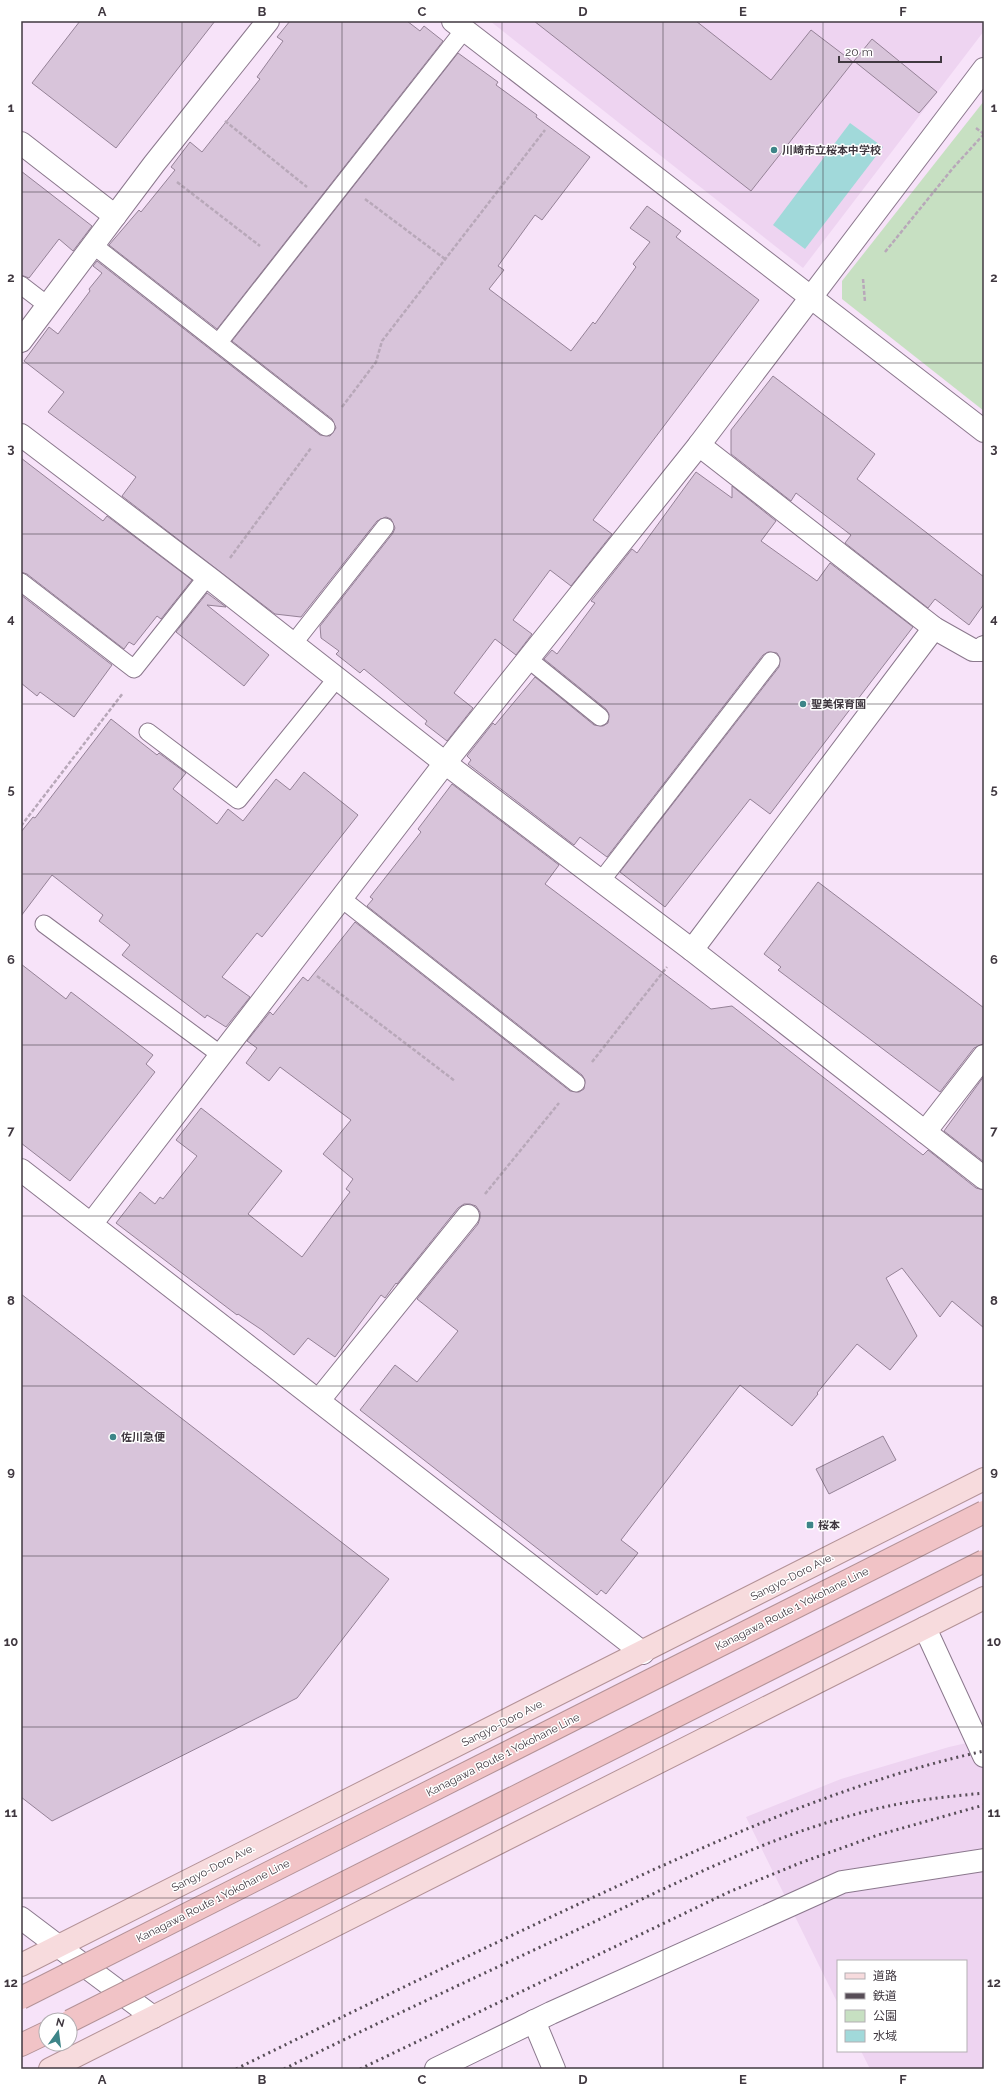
<svg xmlns="http://www.w3.org/2000/svg" width="1005" height="2090" font-family="Raleway,'Noto Sans JP',sans-serif">
	<style>
		.built { fill: #eed4f1 }
		.green { fill: #c7e0c2 }
		.water { fill: #a1d9da }
		.building { fill: #d8c4da; stroke: #958297 }
		.lines { fill: none; stroke-linecap: round; stroke-linejoin: round }
		.service-casing { stroke: #8b788d; stroke-width: 19 }
		.minor-casing { stroke: #8b788d; stroke-width: 24 }
		.tertiary-casing { stroke: #8b788d; stroke-width: 24 }
		.primary-casing { stroke: #b39297; stroke-width: 24 }
		.motorway-casing { stroke: #b39297; stroke-width: 24 }
		.path { stroke: #b8a8b9; stroke-width: 2.5; stroke-dasharray: 4 2; stroke-linecap: butt }
		.service { stroke: #fff; stroke-width: 17 }
		.minor { stroke: #fff; stroke-width: 22 }
		.tertiary { stroke: #fff; stroke-width: 22 }
		.primary { stroke: #f7dbdd; stroke-width: 22 }
		.motorway { stroke: #f1c3c6; stroke-width: 22 }
		.rail { stroke: #574d57; stroke-width: 3; stroke-dasharray: 2 4; stroke-linecap: butt }
		.motorway-bridge-casing { stroke: #b39297; stroke-width: 24; stroke-linecap: butt }
		.motorway-bridge { stroke: #f1c3c6; stroke-width: 22 }
		.grid { fill: none; stroke: #403840; stroke-width: 1; stroke-opacity: 0.55 }
		.poi-dot { fill: #3d8588; stroke: #fff; stroke-width: 1.5 }
		.labels { text-anchor: middle; dominant-baseline: central; stroke-width: 3; stroke-linejoin: round; paint-order: stroke }
		.poi-label { font-size: 11px; font-weight: bold; fill: #403840; stroke: #fff; text-anchor: start }
		.street-label { font-size: 11px; fill: #403840; stroke: #fff }
		.neatline { fill: none; stroke: #403840; stroke-width: 1.5 }
		.grid-label { font-size: 13px; text-anchor: middle; font-weight: bold; fill: #403840 }
	</style>
	<rect width="100%" height="100%" fill="#f7e3f9"/>
	<g class="built">
		<polygon points="490,21 984,21 984,31 803,268"/>
		<polygon points="984,1739 984,2069 870,2069 861,2051 966,2051 966,1961 838,1961 838,2004 746,1817 841,1779 949,1747"/>
	</g>
	<polygon class="green" points="984,101 984,411 842,299 842,281"/>
	<polygon class="water" points="850,123 883,147 805,249 773,225"/>
	<g class="building">
		<polygon points="80,21 215,21 116,148 32,83"/>
		<polygon points="290,21 407,21 420,31 424,26 443,41 217,329 109,245 139,210 141,212 175,170 171,167 190,142 202,152 260,79 257,77 283,41 277,37"/>
		<polygon points="534,21 696,21 771,80 811,30 853,62 751,191"/>
		<polygon points="872,39 937,92 919,113 854,61"/>
		<polygon points="458,53 498,82 496,85 537,115 536,117 590,157 542,220 535,215 498,266 504,270 489,289 571,351 593,322 595,324 636,267 633,264 650,242 630,228 647,206 681,231 676,237 759,300 593,520 612,534 571,586 550,570 513,620 532,634 516,655 495,639 454,693 473,708 447,741 425,724 427,721 364,669 360,673 336,654 339,651 321,638 320,626 393,533 395,528 391,519 386,517 377,521 301,617 275,614 122,496 136,477 48,412 64,392 24,361 49,327 58,334 90,291 89,289 102,273 93,266 97,261 320,435 330,436 336,428 332,419 232,341"/>
		<polygon points="21,171 92,226 73,251 59,239 29,278 21,275"/>
		<polygon points="773,376 875,454 857,479 984,577 984,604 969,625 935,599 928,608 845,543 851,535 796,493 791,501 731,454 731,430"/>
		<polygon points="21,458 103,521 107,516 192,580 161,619 157,616 134,645 129,642 124,649 27,574 21,572"/>
		<polygon points="696,472 732,498 732,486 776,521 761,541 817,581 830,563 913,627 770,814 750,799 665,907 620,872 779,667 780,658 777,653 768,652 763,655 607,857 580,837 574,845 468,764 471,760 467,756 493,723 495,725 535,677 594,725 603,726 608,723 609,714 606,709 544,659 552,650 557,654 595,603 591,601 632,549 637,553"/>
		<polygon points="207,593 226,607 207,605 269,655 244,686 176,632"/>
		<polygon points="21,595 112,665 74,717 40,692 37,696 21,683"/>
		<polygon points="111,719 157,755 159,753 186,773 173,789 217,824 228,809 243,821 276,779 290,790 304,772 358,815 262,937 257,933 222,977 250,997 226,1027 207,1015 205,1018 122,955 130,945 99,921 103,915 52,875 21,916 21,832 33,817 35,818"/>
		<polygon points="452,784 559,865 545,884 711,1009 732,1006 923,1155 928,1150 976,1188 984,1190 984,1328 952,1301 940,1317 902,1268 886,1278 917,1336 890,1370 857,1344 817,1393 818,1394 792,1426 740,1385 621,1540 638,1553 606,1594 601,1590 597,1595 360,1410 395,1365 417,1382 458,1331 417,1299 478,1224 480,1218 480,1212 476,1206 470,1204 464,1204 458,1208 397,1284 396,1283 385,1298 381,1295 335,1357 308,1338 294,1355 262,1330 238,1314 237,1315 116,1223 140,1192 155,1204 160,1197 163,1199 197,1156 176,1140 201,1108 282,1171 248,1214 302,1257 350,1192 346,1189 353,1179 323,1154 351,1120 280,1067 269,1081 246,1063 257,1048 247,1041 270,1012 273,1015 303,977 308,981 355,922 570,1091 579,1092 584,1089 585,1080 582,1075 367,906 373,899 370,897 421,832 418,829"/>
		<polygon points="818,882 984,1008 984,1044 974,1048 940,1092 778,970 781,967 764,954"/>
		<polygon points="21,964 66,999 71,992 153,1055 146,1064 155,1072 70,1181 21,1143"/>
		<polygon points="984,1076 984,1162 944,1131"/>
		<polygon points="21,1294 389,1579 297,1698 52,1821 21,1797"/>
		<polygon points="883,1436 896,1460 829,1494 816,1469"/>
	</g>
	<g class="lines">
		<g class="service-casing">
			<g id="service">
				<polyline points="93,245 326,427"/>
				<polyline points="21,285 47,305"/>
				<polyline points="219,342 464,30"/>
				<polyline points="21,582 134,669 207,577"/>
				<polyline points="293,644 385,527"/>
				<polyline points="528,659 600,717"/>
				<polyline points="148,732 238,800 337,678"/>
				<polyline points="601,881 771,661"/>
				<polyline points="342,899 576,1083"/>
				<polyline points="44,924 221,1055"/>
			</g>
		</g>
		<g class="minor-casing">
			<g id="minor">
				<polyline points="453,21 984,431"/>
				<polyline points="21,143 115,216"/>
				<polyline points="21,341 154,164 268,21"/>
				<polyline points="21,435 213,581 445,763 692,950 984,1178"/>
				<polyline points="699,445 934,628 973,650 982,650 984,647"/>
				<polyline points="692,950 934,628"/>
				<polyline points="925,1132 984,1056"/>
				<polyline points="21,1170 643,1653"/>
				<polyline points="92,1223 445,763 699,445 984,69"/>
				<polyline points="319,1400 468,1216"/>
				<polyline points="925,1628 984,1756"/>
				<polyline points="21,1918 58,1946"/>
				<polyline points="534,2021 554,2069"/>
				<polyline points="436,2069 551,2013 842,1882 984,1860"/>
			</g>
		</g>
		<g class="tertiary-casing">
			<polyline id="tertiary" points="58,1946 153,2017"/>
		</g>
		<g class="primary-casing">
			<g id="primary">
				<polyline points="21,1965 984,1479"/>
				<polyline points="50,2069 984,1598"/>
			</g>
		</g>
		<g class="motorway-casing">
			<polyline id="motorway" points="21,2045 46,2033"/>
		</g>
		<g class="path">
			<polyline points="225,121 307,187"/>
			<polyline points="976,128 984,134"/>
			<polyline points="177,182 260,246"/>
			<polyline points="365,199 445,259"/>
			<polyline points="885,252 953,168 984,134"/>
			<polyline points="863,279 865,302"/>
			<polyline points="342,407 376,362 382,341 545,130"/>
			<polyline points="230,558 311,448"/>
			<polyline points="21,826 123,693"/>
			<polyline points="317,976 455,1081"/>
			<polyline points="592,1062 667,967"/>
			<polyline points="485,1194 559,1103"/>
		</g>
		<use href="#service" class="service"/>
		<use href="#minor" class="minor"/>
		<use href="#tertiary" class="tertiary"/>
		<use href="#primary" class="primary"/>
		<use href="#motorway" class="motorway"/>
		<g class="rail">
			<path d="M 236,2069 C 360,2008 483,1948 609,1890 C 731,1834 853,1780 984,1751"/>
			<path d="M 284,2069 C 377,2023 472,1979 566,1935 C 663,1890 759,1839 864,1812 C 903,1801 944,1797 984,1793"/>
			<polyline points="360,2069 729,1892 800,1863 878,1835 984,1805"/>
		</g>
		<g class="motorway-bridge-casing">
			<g id="motorway-bridge">
				<polyline points="21,1998 984,1512"/>
				<polyline points="70,2021 984,1561"/>
			</g>
		</g>
		<use href="#motorway-bridge" class="motorway-bridge"/>
	</g>
	<path class="grid" d="M 182,21 L 182,2069M 342,21 L 342,2069M 502,21 L 502,2069M 663,21 L 663,2069M 823,21 L 823,2069M 21,192 L 984,192M 21,363 L 984,363M 21,534 L 984,534M 21,704 L 984,704M 21,874 L 984,874M 21,1045 L 984,1045M 21,1216 L 984,1216M 21,1386 L 984,1386M 21,1556 L 984,1556M 21,1727 L 984,1727M 21,1898 L 984,1898"/>
	<g class="poi-dot">
		<circle cx="774" cy="150" r="4"/>
		<circle cx="803" cy="704" r="4"/>
		<circle cx="113" cy="1437" r="4"/>
		<rect x="806" y="1521" width="8" height="8" rx="2"/>
	</g>
	<g class="labels">
		<g class="poi-label">
			<text x="782" y="150">川崎市立桜本中学校</text>
			<text x="811" y="704">聖美保育園</text>
			<text x="121" y="1437">佐川急便</text>
			<text x="818" y="1525">桜本</text>
		</g>
		<g class="street-label">
			<text transform="translate(792 1577) rotate(-27)">Sangyo-Doro Ave.</text>
			<text transform="translate(792 1609) rotate(-27)">Kanagawa Route 1 Yokohane Line</text>
			<text transform="translate(503 1723) rotate(-27)">Sangyo-Doro Ave.</text>
			<text transform="translate(503 1755) rotate(-27)">Kanagawa Route 1 Yokohane Line</text>
			<text transform="translate(213 1868) rotate(-27)">Sangyo-Doro Ave.</text>
			<text transform="translate(213 1901) rotate(-27)">Kanagawa Route 1 Yokohane Line</text>
		</g>
	</g>
	<rect width="1005" height="2090" fill="none" stroke="#ffffff" stroke-width="44"/>
	<rect x="837" y="1960" width="130" height="92" fill="#ffffff" stroke="#b3afb3"/>
	<rect x="845" y="1973" width="20" height="6" fill="#f7dbdd" stroke="#b3afb3"/>
	<text x="873" y="1980" font-size="12" fill="#403840">道路</text>
	<rect x="845" y="1993" width="20" height="6" fill="#574d57" stroke="#b3afb3"/>
	<text x="873" y="2000" font-size="12" fill="#403840">鉄道</text>
	<rect x="845" y="2010" width="20" height="12" fill="#c7e0c2" stroke="#b3afb3"/>
	<text x="873" y="2020" font-size="12" fill="#403840">公園</text>
	<rect x="845" y="2030" width="20" height="12" fill="#a1d9da" stroke="#b3afb3"/>
	<text x="873" y="2040" font-size="12" fill="#403840">水域</text>
	<g transform="translate(58 2032) rotate(14)"><circle r="19" fill="#ffffff" stroke="#b3afb3"/>
	<path d="M0-3L7 15L0 10L-7 15Z" fill="#3d8588"/>
	<text y="-6" font-size="11" font-weight="bold" text-anchor="middle" fill="#403840">N</text>
	</g>
	<path d="M839 56v6h102v-6" fill="none" stroke="#403840" stroke-width="2"/>
	<text x="845" y="56" font-size="12" fill="#403840" stroke="#ffffff" stroke-width="3" paint-order="stroke">20 m</text>
	<rect x="22" y="22" width="961" height="2046" class="neatline"/>
	<g class="grid-label">
		<text x="102" y="16">A</text>
		<text x="262" y="16">B</text>
		<text x="422" y="16">C</text>
		<text x="583" y="16">D</text>
		<text x="743" y="16">E</text>
		<text x="903" y="16">F</text>
		<text x="11" y="112">1</text>
		<text x="994" y="112">1</text>
		<text x="11" y="282">2</text>
		<text x="994" y="282">2</text>
		<text x="11" y="453">3</text>
		<text x="994" y="453">3</text>
		<text x="11" y="623">4</text>
		<text x="994" y="623">4</text>
		<text x="11" y="794">5</text>
		<text x="994" y="794">5</text>
		<text x="11" y="964">6</text>
		<text x="994" y="964">6</text>
		<text x="11" y="1135">7</text>
		<text x="994" y="1135">7</text>
		<text x="11" y="1305">8</text>
		<text x="994" y="1305">8</text>
		<text x="11" y="1476">9</text>
		<text x="994" y="1476">9</text>
		<text x="11" y="1646">10</text>
		<text x="994" y="1646">10</text>
		<text x="11" y="1817">11</text>
		<text x="994" y="1817">11</text>
		<text x="11" y="1987">12</text>
		<text x="994" y="1987">12</text>
		<text x="102" y="2084">A</text>
		<text x="262" y="2084">B</text>
		<text x="422" y="2084">C</text>
		<text x="583" y="2084">D</text>
		<text x="743" y="2084">E</text>
		<text x="903" y="2084">F</text>
	</g>
</svg>
